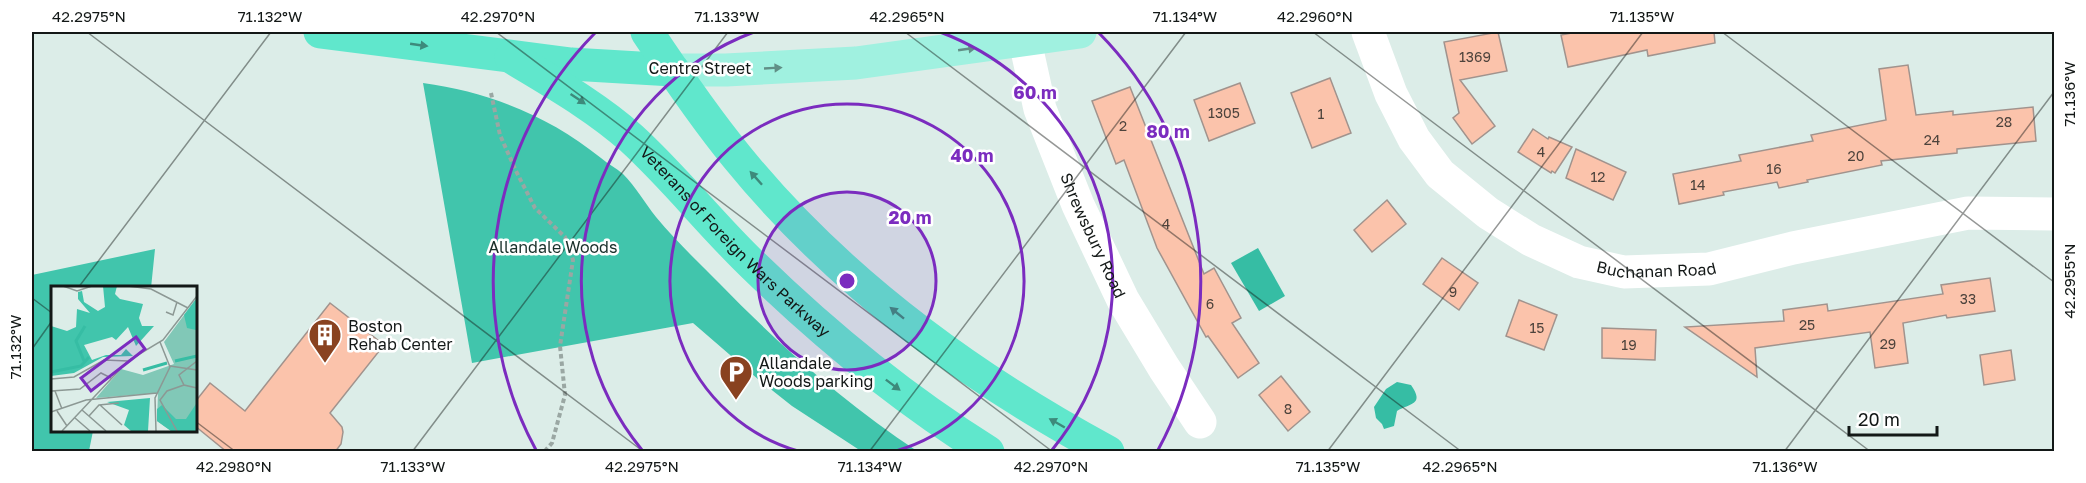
<svg xmlns="http://www.w3.org/2000/svg" width="2086" height="483" font-family="'Golos Text',sans-serif">
	<style>
		.forest { fill: #41c5ac }
		.water { fill: #36bda4 }
		.building { fill: #fbc3ab; stroke: #a1938d; stroke-width: 1.5 }
		.lines { fill: none; stroke-linecap: round; stroke-linejoin: round }
		.path { stroke: #9aa7a3; stroke-width: 4; stroke-dasharray: 4.5 3; stroke-linecap: butt }
		.minor { stroke: #fff; stroke-width: 33 }
		.major { stroke: #a0f1e0; stroke-width: 33 }
		.highway { stroke: #60e7cc; stroke-width: 33 }
		.oneway { fill: #3d8a7b }
		.oneway2 { fill: #618f86 }
		.ticks { fill: none; stroke: #131817; stroke-width: 1.5; stroke-opacity: 0.45 }
		.ring { fill: none; stroke: #7b2cbf; stroke-width: 3 }
		.labels { text-anchor: middle; dominant-baseline: central; stroke-width: 5; stroke-linejoin: round; paint-order: stroke }
		.number-label { font-size: 14px; fill: #4d433c }
		.street-label { font-size: 16px; fill: #131817; stroke: #fff }
		.park-label { font-size: 16px; fill: #192f2a; stroke: #fff }
		.poi-label { font-size: 16px; fill: #131817; stroke: #fff; text-anchor: start }
		.inset-river { fill: none; stroke: #36bda4; stroke-width: 3 }
		.inset-road { fill: none; stroke: #8c9894; stroke-width: 1.5 }
		.view { fill: #7b2cbf; fill-opacity: 0.15; stroke: #7b2cbf; stroke-width: 3 }
		.inset-edge { fill: none; stroke: #131817; stroke-width: 3 }
		.centre { fill: #7b2cbf; stroke: #fff; stroke-width: 3 }
		.ring-label { font-size: 18px; text-anchor: middle; font-weight: bold; fill: #7b2cbf; stroke: #fff; stroke-width: 5; stroke-linejoin: round; paint-order: stroke }
		.neatline { fill: none; stroke: #131817; stroke-width: 2 }
		.ticks-label { font-size: 15px; text-anchor: middle; fill: #131817 }
	</style>
	<rect width="100%" height="100%" fill="#dcede8"/>
	<g class="forest">
		<path d="M 423,83 C 489,92 549,116 601,158 C 608,164 616,168 623,174 C 636,187 645,203 656,217 C 676,241 698,262 719,283 C 779,345 846,404 917,451 L 861,451 L 792,406 L 759,380 L 693,323 L 472,363 Z"/>
		<polygon points="155,249 151,288 52,288 52,430 93,431 89,451 32,451 32,275"/>
	</g>
	<g class="water">
		<polygon points="1258,248 1285,296 1259,311 1231,263"/>
		<path d="M 1397,382 L 1411,385 C 1425,405 1410,403 1397,411 L 1394,426 L 1384,429 L 1382,424 L 1376,418 L 1374,407 L 1386,389 Z"/>
	</g>
	<g class="building">
		<polygon points="1498,32 1507,71 1460,80 1495,126 1472,144 1453,118 1459,113 1444,42"/>
		<polygon points="1577,32 1714,32 1715,43 1648,56 1647,50 1568,67 1561,35"/>
		<polygon points="1908,65 1916,115 1953,111 1953,115 2033,107 2036,141 1957,149 1957,153 1881,161 1882,165 1807,180 1808,182 1779,188 1777,182 1723,192 1724,195 1679,204 1673,174 1741,161 1739,155 1813,141 1811,135 1886,120 1879,69"/>
		<polygon points="1330,78 1351,133 1312,148 1291,93"/>
		<polygon points="1240,83 1255,123 1209,141 1194,100"/>
		<polygon points="1130,87 1204,274 1214,268 1241,318 1232,323 1259,363 1238,378 1208,336 1206,337 1157,248 1124,160 1116,164 1092,101"/>
		<polygon points="1533,129 1548,139 1549,137 1572,147 1555,173 1552,171 1551,173 1518,152"/>
		<polygon points="1576,149 1626,172 1613,200 1566,178"/>
		<polygon points="1387,200 1406,224 1372,252 1354,230"/>
		<polygon points="1442,258 1478,283 1459,310 1423,284"/>
		<polygon points="1990,278 1995,311 1947,318 1946,315 1903,323 1908,363 1875,368 1870,332 1755,348 1757,377 1685,327 1784,321 1783,310 1827,304 1828,311 1943,294 1941,285"/>
		<polygon points="1519,300 1557,315 1544,350 1506,336"/>
		<polygon points="330,303 384,345 330,413 342,427 343,432 341,444 335,452 227,452 195,426 195,402 210,383 245,411"/>
		<polygon points="1602,328 1656,330 1655,360 1602,358"/>
		<polygon points="2011,350 2015,380 1984,385 1980,355"/>
		<polygon points="1281,376 1310,412 1288,431 1259,395"/>
	</g>
	<g class="lines">
		<polyline class="path" points="491,93 500,135 516,171 535,208 565,237 573,260 560,346 565,395 552,443 544,452"/>
		<g class="minor">
			<path id="s1" d="M 1023,32 L 1040,109 L 1078,205 L 1123,300 L 1164,368 L 1200,422"/>
			<path id="s2" d="M 1368,32 L 1391,94 L 1414,139 L 1440,174 L 1488,213 L 1531,240 L 1579,262 L 1624,272 L 1709,269 L 1793,248 L 1968,213 L 2054,214"/>
		</g>
		<polyline class="major" points="673,70 726,70 856,63 1080,32"/>
		<g class="highway">
			<polyline points="320,32 571,64 673,70"/>
			<path d="M 647,32 C 675,74 704,117 737,157 C 837,280 969,377 1108,452"/>
			<path id="s3" d="M 511,57 C 552,82 595,106 631,138 C 675,178 711,225 754,266 C 825,335 903,399 988,452"/>
		</g>
	</g>
	<defs><path id="oneway-solid" d="M-6-.8H1V-3.2L6.5 0L1 3.2V.8H-6Z" transform="scale(1.5)"/></defs>
	<g class="oneway">
		<use href="#oneway-solid" transform="translate(419 45) rotate(8)"/>
		<use href="#oneway-solid" transform="translate(578 99) rotate(34)"/>
		<use href="#oneway-solid" transform="translate(756 178) rotate(-132)"/>
		<use href="#oneway-solid" transform="translate(897 313) rotate(-141)"/>
		<use href="#oneway-solid" transform="translate(893 385) rotate(37)"/>
		<use href="#oneway-solid" transform="translate(1057 423) rotate(-150)"/>
	</g>
	<g class="oneway2">
		<use href="#oneway-solid" transform="translate(967 49) rotate(-8)"/>
		<use href="#oneway-solid" transform="translate(773 68) rotate(-3)"/>
	</g>
	<path class="ticks" d="M 87,32 L 644,452M 496,32 L 1053,452M 905,32 L 1462,452M 1313,32 L 1871,452M 1722,32 L 2054,282M 78,288 L 271,32M 32,298 L 52,313M 32,349 L 52,321M 195,421 L 236,452M 412,452 L 728,32M 869,452 L 1186,32M 1327,452 L 1643,32M 1784,452 L 2054,92"/>
	<circle cx="847" cy="281" r="89" fill="#7b2cbf" fill-opacity=".12"/>
	<g class="ring">
		<circle cx="847" cy="281" r="89"/>
		<path d="M798 451A177 177 0 1 1 896 451"/>
		<path d="M642 450A266 266 0 0 1 754 32M940 32A266 266 0 0 1 1052 450"/>
		<path d="M536 450A354 354 0 0 1 595 33M1099 33A354 354 0 0 1 1158 450"/>
	</g>
	<defs>
		<g id="building-pin" transform="scale(1.725)"><path d="M0 17L-7.5 6A9.5 9.5 0 1 1 7.5 6Z" fill="#894220" stroke="#fff"/><path d="M-4-6H4V6H1V3H-1V6H-4ZM-2.5-4.3h1.7v1.8h-1.7ZM.8-4.3h1.7v1.8H.8ZM-2.5-1h1.7V.8h-1.7ZM.8-1h1.7V.8H.8Z" fill="#fff"/></g>
		<g id="parking-pin" transform="scale(1.725)"><path d="M0 17L-7.5 6A9.5 9.5 0 1 1 7.5 6Z" fill="#894220" stroke="#fff"/><path d="M-3.5-5.5H1a3.5 3.5 0 0 1 0 7H-1V5.5H-3.5ZM-1-3.4V-.6H.8a1.4 1.4 0 0 0 0-2.8Z" fill="#fff"/></g>
	</defs>
	<g fill-rule="evenodd">
		<use href="#building-pin" x="325" y="335"/>
		<use href="#parking-pin" x="736" y="372"/>
	</g>
	<g class="labels">
		<g class="number-label">
			<text x="1475" y="56">1369</text>
			<text x="1224" y="112">1305</text>
			<text x="1321" y="113">1</text>
			<text x="2004" y="121">28</text>
			<text x="1123" y="125">2</text>
			<text x="1932" y="139">24</text>
			<text x="1541" y="151">4</text>
			<text x="1856" y="155">20</text>
			<text x="1774" y="168">16</text>
			<text x="1598" y="176">12</text>
			<text x="1698" y="184">14</text>
			<text x="1166" y="223">4</text>
			<text x="1453" y="291">9</text>
			<text x="1968" y="298">33</text>
			<text x="1210" y="303">6</text>
			<text x="1807" y="324">25</text>
			<text x="1537" y="327">15</text>
			<text x="1888" y="343">29</text>
			<text x="1629" y="344">19</text>
			<text x="1288" y="408">8</text>
		</g>
		<g class="street-label">
			<text x="700" y="68">Centre Street</text>
			<text stroke="none"><textPath href="#s1" startOffset="216">Shrewsbury Road</textPath></text>
			<text stroke="none"><textPath href="#s3" startOffset="292">Veterans of Foreign Wars Parkway</textPath></text>
			<text stroke="none"><textPath href="#s2" startOffset="404">Buchanan Road</textPath></text>
		</g>
		<g class="park-label">
			<text x="553" y="247">Allandale Woods</text>
		</g>
		<g class="poi-label">
			<text x="348" y="326">Boston<tspan x="348" dy="18">Rehab Center</tspan></text>
			<text x="759" y="363">Allandale<tspan x="759" dy="18">Woods parking</tspan></text>
		</g>
	</g>
	<g transform="translate(51 286)">
		<rect width="146" height="146" fill="#dcede8"/>
		<path d="M 145,13 L 145,145 L 120,145 L 106,135 L 107,107 L 45,112 L 70,83 L 92,89 L 123,78 L 113,56 Z" fill="#81c8b7"/>
		<path d="M 52,0 L 66,0 L 64,8 L 69,13 L 92,18 L 88,32 L 91,40 L 103,40 L 85,60 L 77,41 L 65,54 L 61,51 L 33,59 L 41,74 L 55,69 L 70,69 L 75,63 L 82,70 L 52,71 L 23,87 L 0,90 L 0,40 L 16,45 L 25,41 L 26,23 L 39,27 L 27,13 L 27,6 L 31,5 L 33,16 L 47,25 L 54,21 ZM 145,13 L 145,44 L 136,42 L 133,29 ZM 99,112 L 97,145 L 80,145 L 73,139 L 78,124 L 56,116 ZM 145,118 L 145,145 L 120,145 L 106,135 L 106,123 L 111,119 L 125,133 L 135,133 Z" fill="#41c5ac"/>
		<path class="inset-river" d="M 33,75 L 25,55 L 34,40M 124,75 L 146,70M 92,84 L 116,77M 0,86 L 30,80 L 38,71"/>
		<path class="inset-road" d="M 12,0 L 26,5 L 41,0M 77,0 L 100,3 L 137,22M 115,26 L 122,29 L 126,16M 146,75 L 128,89 L 133,99 L 146,102M 119,80 L 146,84M 0,93 L 23,91 L 53,74 L 77,75 L 112,54 L 146,10M 0,105 L 29,103 L 50,87 L 60,92M 4,105 L 11,123M 49,119 L 71,139M 31,124 L 55,145M 6,125 L 16,140M 0,126 L 35,114 L 106,107M 38,130 L 48,119 L 68,117M 24,132 L 39,145M 11,145 L 77,75M 105,145 L 104,112 L 119,81 L 109,56M 126,145 L 109,114 L 116,105 L 133,99"/>
		<path class="view" d="M 85,51 L 94,63 L 40,105 L 30,92 Z"/>
		<rect width="146" height="146" class="inset-edge"/>
	</g>
	<circle cx="847" cy="281" r="9" class="centre"/>
	<g class="ring-label">
		<text x="1035" y="99">60 m</text>
		<text x="1168" y="138">80 m</text>
		<text x="972" y="162">40 m</text>
		<text x="910" y="224">20 m</text>
	</g>
	<rect width="2086" height="483" fill="none" stroke="#ffffff" stroke-width="66"/>
	<path d="M1849 426v9h88v-9" fill="none" stroke="#131817" stroke-width="3"/>
	<text x="1858" y="426" font-size="18" fill="#131817" stroke="#ffffff" stroke-width="4.5" paint-order="stroke">20 m</text>
	<rect x="33" y="33" width="2020" height="417" class="neatline"/>
	<g class="ticks-label">
		<text x="89" y="22">42.2975°N</text>
		<text x="270" y="22">71.132°W</text>
		<text x="498" y="22">42.2970°N</text>
		<text x="727" y="22">71.133°W</text>
		<text x="907" y="22">42.2965°N</text>
		<text x="1185" y="22">71.134°W</text>
		<text x="1315" y="22">42.2960°N</text>
		<text x="1642" y="22">71.135°W</text>
		<text transform="translate(2070 94) rotate(-90)" y="5">71.136°W</text>
		<text transform="translate(2070 281) rotate(-90)" y="5">42.2955°N</text>
		<text transform="translate(16 347) rotate(-90)" y="5">71.132°W</text>
		<text x="234" y="472">42.2980°N</text>
		<text x="413" y="472">71.133°W</text>
		<text x="642" y="472">42.2975°N</text>
		<text x="870" y="472">71.134°W</text>
		<text x="1051" y="472">42.2970°N</text>
		<text x="1328" y="472">71.135°W</text>
		<text x="1460" y="472">42.2965°N</text>
		<text x="1785" y="472">71.136°W</text>
	</g>
</svg>
